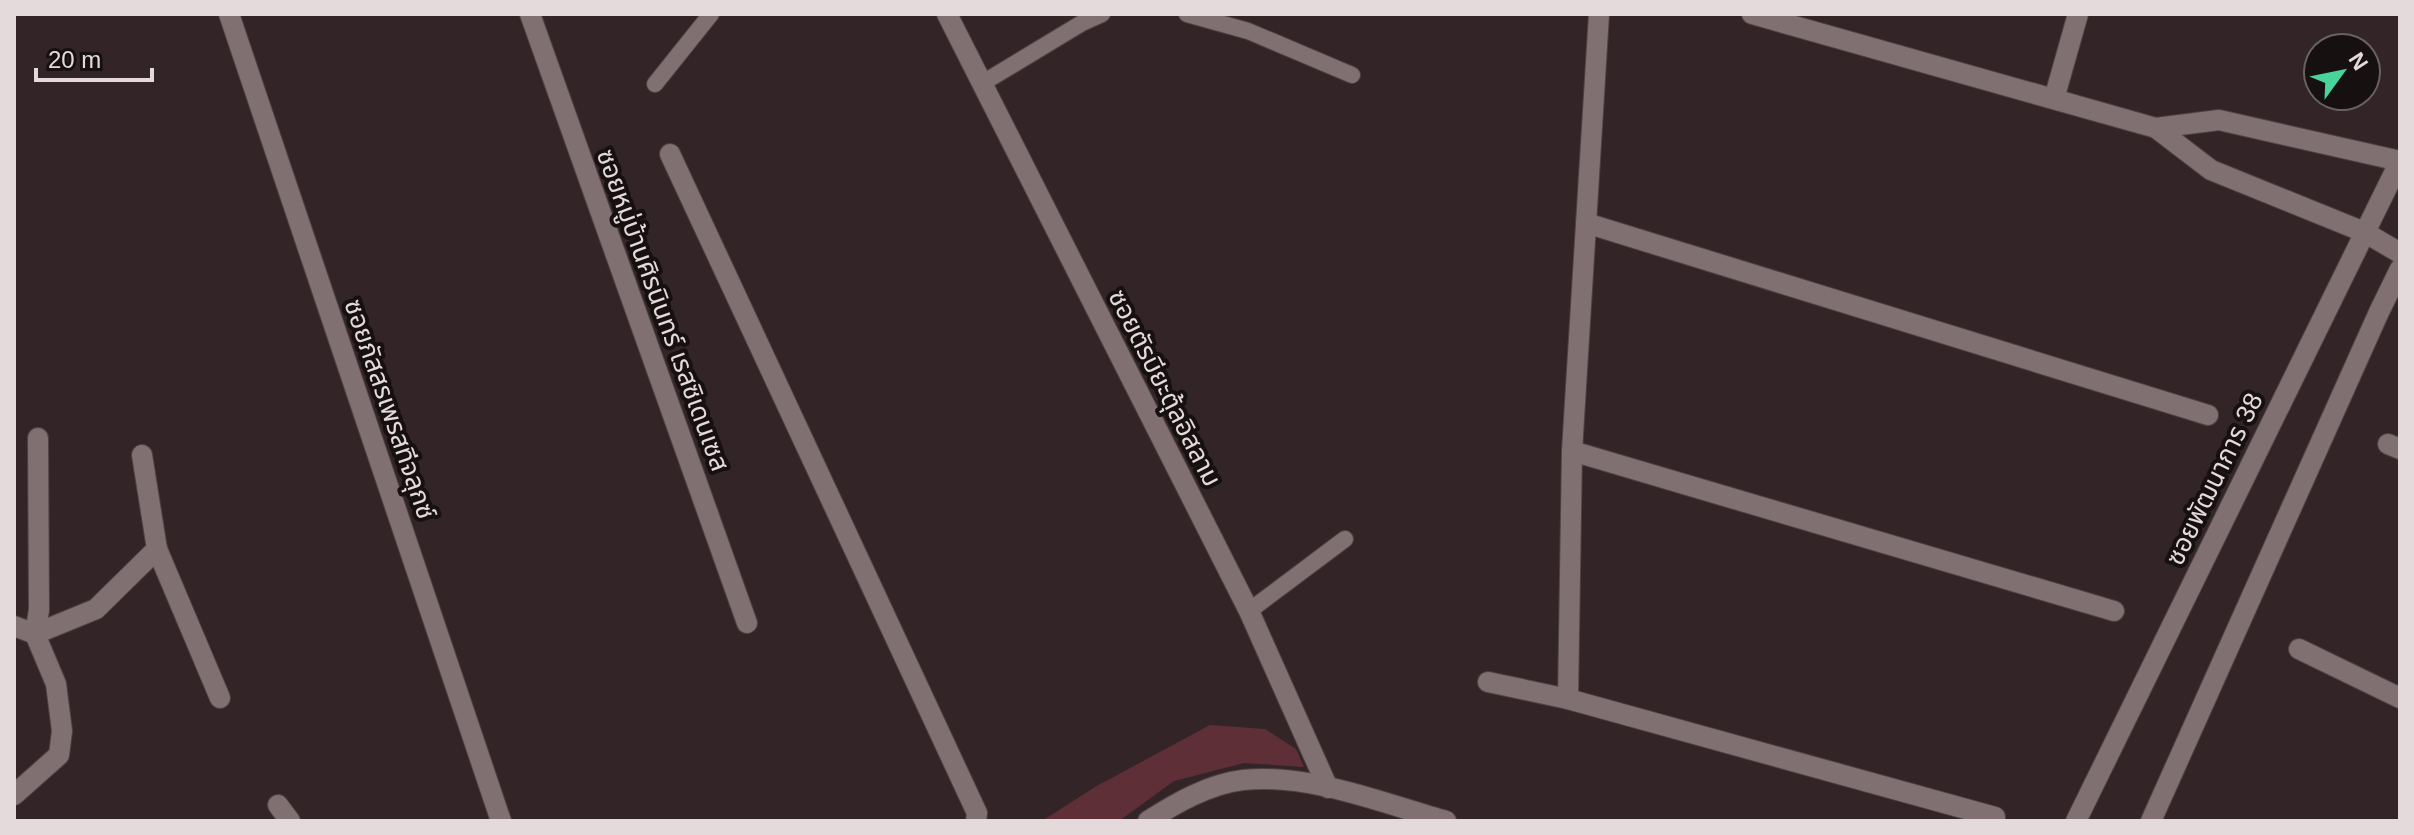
<svg xmlns="http://www.w3.org/2000/svg" width="2414" height="835" font-family="Arial,'Noto Sans Thai',sans-serif">
	<style>
		.green { fill: #5f2f38 }
		.lines { fill: none; stroke-linecap: round; stroke-linejoin: round }
		.lane-casing { stroke: #4f4345; stroke-width: 18 }
		.street-casing { stroke: #4f4345; stroke-width: 22 }
		.secondary-casing { stroke: #4f4345; stroke-width: 22 }
		.lane { stroke: #817072; stroke-width: 16 }
		.street { stroke: #817072; stroke-width: 20 }
		.secondary { stroke: #817072; stroke-width: 20 }
		.labels { text-anchor: middle; dominant-baseline: central; stroke-width: 8; stroke-linejoin: round; paint-order: stroke }
		.street-label { font-size: 26px; fill: #e4dadb; stroke: #161011 }
	</style>
	<rect width="100%" height="100%" fill="#332527"/>
	<polygon class="green" points="1210,725 1265,729 1296,749 1304,767 1244,763 1174,781 1119,821 1042,821 1095,787"/>
	<g class="lines">
		<g class="lane-casing">
			<g id="lane">
				<polyline points="1187,14 1248,31 1352,75"/>
				<polyline points="655,84 711,14"/>
				<polyline points="981,84 1082,23 1102,14"/>
				<polyline points="1249,611 1345,539"/>
			</g>
		</g>
		<g class="street-casing">
			<g id="street">
				<polyline points="229,14 501,821"/>
				<polyline points="530,14 747,623"/>
				<polyline points="947,14 1249,611 1328,788"/>
				<polyline points="1599,14 1572,451 1568,699 1995,817"/>
				<polyline points="1752,14 2156,128 2211,170 2364,232 2400,253"/>
				<polyline points="2054,99 2078,14"/>
				<polyline points="2156,128 2219,120 2400,161"/>
				<polyline points="670,154 977,813 976,821"/>
				<polyline points="1586,223 2208,415"/>
				<polyline points="2388,444 2400,449"/>
				<polyline points="1572,451 2114,611"/>
				<polyline points="157,549 220,698"/>
				<polyline points="14,626 35,634 96,609 157,549 142,455"/>
				<polyline points="2299,649 2400,698"/>
				<polyline points="1488,682 1568,699"/>
				<polyline points="14,795 59,755 62,731 56,684 35,634 39,610 38,438"/>
				<polyline points="278,805 290,821"/>
				<polyline points="2076,821 2400,161"/>
				<polyline points="2151,821 2379,312 2400,269"/>
			</g>
		</g>
		<g class="secondary-casing">
			<path id="secondary" d="M 1148,821 C 1176,803 1209,784 1243,780 C 1309,773 1382,803 1446,821"/>
		</g>
		<use href="#lane" class="lane"/>
		<use href="#street" class="street"/>
		<use href="#secondary" class="secondary"/>
	</g>
	<g class="labels">
		<g class="street-label">
			<text transform="translate(663 310) rotate(70)">ซอยหมู่บ้านศิรนินทร์ เรสซิเดนเซส</text>
			<text transform="translate(1165 388) rotate(63)">ซอยตัรบียะตุ้ลอิสลาม</text>
			<text transform="translate(390 409) rotate(71)">ซอยภัสสรเพรสทีจลุกซ์</text>
			<text transform="translate(2214 479) rotate(-64)">ซอยพัฒนาการ 38</text>
		</g>
	</g>
	<rect width="2414" height="835" fill="none" stroke="#e4dadb" stroke-width="32"/>
	<g transform="translate(2342 72) rotate(57)"><circle r="38" fill="#161011" stroke="#686162" stroke-width="2"/>
	<path d="M0-6L14 30L0 20L-14 30Z" fill="#49d49c"/>
	<text y="-12" font-size="22" font-weight="bold" text-anchor="middle" fill="#e4dadb">N</text>
	</g>
	<path d="M36 68v12h116v-12" fill="none" stroke="#e4dadb" stroke-width="4"/>
	<text x="48" y="68" font-size="24" fill="#e4dadb" stroke="#161011" stroke-width="6" paint-order="stroke">20 m</text>
</svg>
